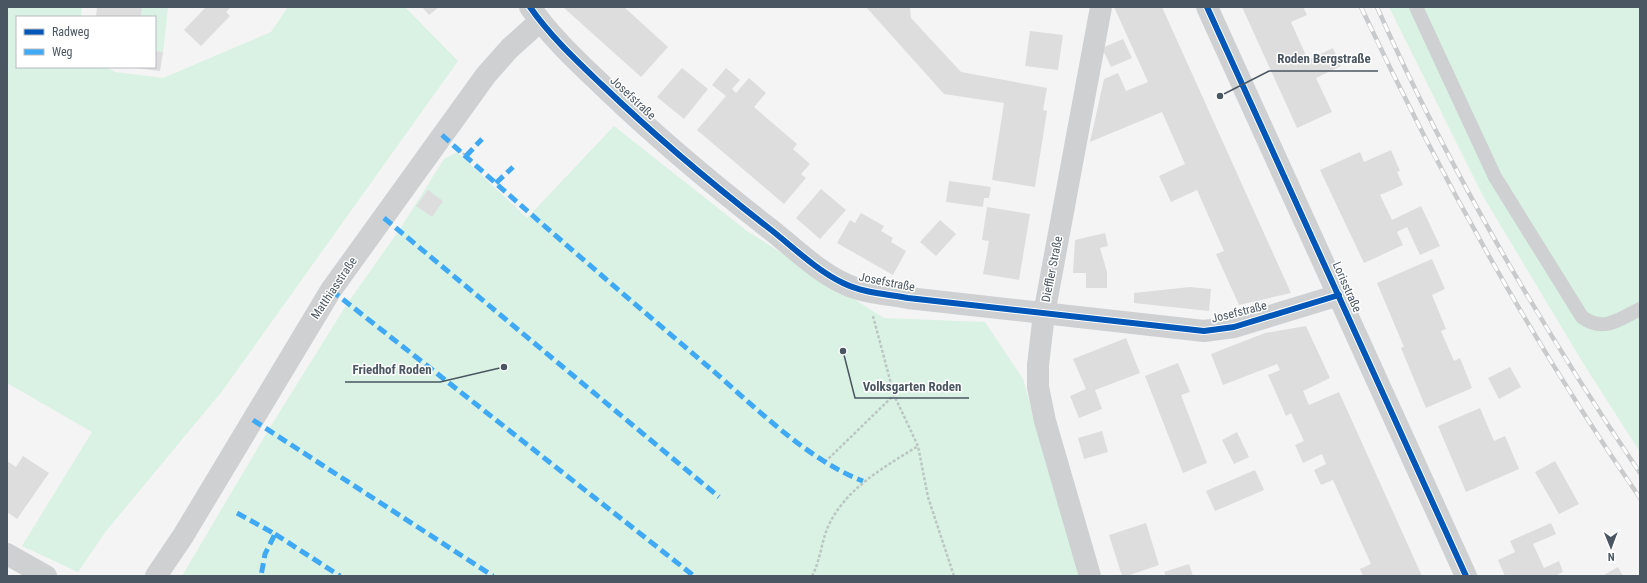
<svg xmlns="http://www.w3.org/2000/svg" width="1647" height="583" font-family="'Roboto Condensed',sans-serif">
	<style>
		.green { fill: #d9f2e3 }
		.building { fill: #ddddde }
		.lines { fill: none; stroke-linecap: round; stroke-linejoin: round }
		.path { stroke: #bcc7c4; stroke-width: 2.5; stroke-dasharray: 3 2; stroke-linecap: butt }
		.service { stroke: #ced0d2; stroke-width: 14 }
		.minor { stroke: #ced0d2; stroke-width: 22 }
		.tertiary { stroke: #ced0d2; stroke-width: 22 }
		.rail-casing { stroke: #c9cacc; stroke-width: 4.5 }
		.rail { stroke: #fff; stroke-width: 3; stroke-dasharray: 9; stroke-linecap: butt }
		.quiet { stroke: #3fa9f5; stroke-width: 5; stroke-dasharray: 10 5; stroke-linecap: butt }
		.cycleway-casing { stroke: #fff; stroke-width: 8 }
		.cycleway { stroke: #0057b8; stroke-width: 6 }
		.labels { text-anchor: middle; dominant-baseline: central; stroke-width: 3; stroke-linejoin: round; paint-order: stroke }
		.street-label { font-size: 12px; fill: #4a5661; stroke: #fff }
		.leader { fill: none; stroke: #4a5661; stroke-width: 1.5 }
		.callout-dot { fill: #4a5661; stroke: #fff; stroke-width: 1.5 }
		.callout-label { font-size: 13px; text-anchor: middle; font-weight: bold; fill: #4a5661; stroke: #fff; stroke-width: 3; stroke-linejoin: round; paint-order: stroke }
	</style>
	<rect width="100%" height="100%" fill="#f4f4f4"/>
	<g class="green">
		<polygon points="7,7 82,7 81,17 17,17 17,67 107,67 115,72 163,78 271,32 288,7 405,7 458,61 223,390 106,531 78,572 22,546 92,432 7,383"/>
		<polygon points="142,7 168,7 163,52 155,51 155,17 141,17"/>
		<polygon points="1389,7 1640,7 1640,452 1583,363 1483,196"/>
		<polygon points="614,126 747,231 884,318 985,322 1023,379 1079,576 182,576 269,429 347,304 400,229 444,159 457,152 527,218"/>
	</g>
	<g class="building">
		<polygon points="97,7 142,7 141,17 96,17"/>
		<polygon points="206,7 231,7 226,12 230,16 201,46 184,30"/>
		<polygon points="422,7 439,7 429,15"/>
		<polygon points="563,7 624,7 668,47 641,77"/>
		<polygon points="866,7 910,7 911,18 961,72 1047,88 1043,110 1047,111 1035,187 992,180 1004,103 944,94"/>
		<polygon points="1114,7 1162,7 1291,293 1239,305 1216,254 1224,251 1197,190 1171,202 1159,176 1185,164 1162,112 1090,142 1104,79 1118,73 1126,91 1148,82"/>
		<polygon points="1242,7 1303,7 1307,15 1291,22 1308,60 1333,48 1341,66 1316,78 1332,112 1297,128"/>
		<polygon points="1030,31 1063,35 1058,70 1025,66"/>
		<polygon points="1123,39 1132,58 1111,67 1102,48"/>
		<polygon points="155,51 163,52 160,71 135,68 155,67"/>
		<polygon points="682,68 708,89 684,119 657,97"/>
		<polygon points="726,68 740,80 732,89 736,93 749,78 766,93 754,107 797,144 793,149 810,164 801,174 806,178 784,204 697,130 726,96 712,85"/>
		<polygon points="1391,150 1400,171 1397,172 1403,185 1380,195 1392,220 1421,206 1440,246 1420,255 1407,227 1397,232 1403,245 1364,263 1320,170 1360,152 1364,162"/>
		<polygon points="949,181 991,187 989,198 984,198 983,207 946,202"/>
		<polygon points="821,189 846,210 820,239 796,218"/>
		<polygon points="428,190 443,201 432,217 416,206"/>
		<polygon points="987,207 1030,214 1019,280 983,274 989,241 982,240"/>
		<polygon points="861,213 884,226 881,231 893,238 891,242 906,251 893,275 837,243 850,220 855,223"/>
		<polygon points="940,220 956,234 936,256 920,242"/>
		<polygon points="1105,233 1108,246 1100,248 1107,272 1107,288 1086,288 1086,273 1073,273 1075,240"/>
		<polygon points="1432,259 1445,289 1432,295 1446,329 1441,331 1454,361 1460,358 1472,388 1426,408 1401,348 1404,347 1377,283"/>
		<polygon points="1190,287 1211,289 1209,311 1134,303 1134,293"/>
		<polygon points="1306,326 1330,378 1303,391 1309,405 1339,392 1422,576 1363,576 1360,569 1371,564 1333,480 1321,485 1314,470 1326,464 1322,454 1303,463 1295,445 1304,441 1291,413 1286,416 1268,375 1280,370 1277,364 1223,385 1211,354 1265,333"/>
		<polygon points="1126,338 1140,373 1095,390 1102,409 1079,418 1070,396 1086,389 1073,359"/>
		<polygon points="1178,363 1190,392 1181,395 1207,463 1183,473 1145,376"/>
		<polygon points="1510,367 1521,387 1499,399 1488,378"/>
		<polygon points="1480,408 1494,441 1505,436 1519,469 1466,492 1438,426"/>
		<polygon points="1102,431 1108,452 1084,459 1078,438"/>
		<polygon points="1237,432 1249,457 1234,464 1222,440"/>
		<polygon points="23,456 49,473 17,519 7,512 7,461 16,467"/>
		<polygon points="1555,461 1579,504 1559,514 1535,472"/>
		<polygon points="1255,470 1264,490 1215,511 1206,491"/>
		<polygon points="1146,523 1159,565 1127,576 1122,576 1109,535"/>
		<polygon points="1551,523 1556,534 1533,544 1544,568 1559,561 1563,572 1555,576 1505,576 1498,560 1515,552 1510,541"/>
		<polygon points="1189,564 1193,576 1166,576 1164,572"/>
		<polygon points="1618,567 1623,576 1602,576"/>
	</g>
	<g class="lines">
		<g class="path">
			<polyline points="459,150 465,155"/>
			<polyline points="873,316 894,395 918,446 928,497 954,576"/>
			<polyline points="825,462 894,395"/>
			<path d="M 812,576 C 820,561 821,545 827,529 C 844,489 883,468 918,446"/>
		</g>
		<path class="service" d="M 1416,7 L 1495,177 L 1582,317 C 1604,333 1619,319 1640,309"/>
		<g class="minor">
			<path d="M 530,7 C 550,36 577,61 602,85 C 655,136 712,184 770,229 C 793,247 816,270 843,283 C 863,293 887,294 908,298 L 1204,331 L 1234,327 L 1339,295"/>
			<polyline points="7,554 46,576"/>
			<polyline points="156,576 183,536 331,290 486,75 510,48 540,21"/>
			<polyline points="1090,576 1045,421 1038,387 1038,365 1044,314 1101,7"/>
		</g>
		<polyline class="tertiary" points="1207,7 1466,576"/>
		<g class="rail-casing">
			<g id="rail">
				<path d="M 1361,7 C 1441,178 1533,343 1640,498"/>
				<path d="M 1377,7 C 1448,168 1541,326 1640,473"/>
			</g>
		</g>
		<use href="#rail" class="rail"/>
		<g class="quiet">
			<path d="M 442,135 C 529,214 621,292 711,369 C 755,407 809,461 863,481"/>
			<polyline points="466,156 482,139"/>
			<polyline points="496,183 513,167"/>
			<polyline points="384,218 719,497"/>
			<polyline points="331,290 694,576"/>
			<polyline points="253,420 493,576"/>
			<polyline points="237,513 275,534 265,554 261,576"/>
			<polyline points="275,534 340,576"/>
		</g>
		<g class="cycleway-casing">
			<g id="cycleway">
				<path d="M 530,7 C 550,36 577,61 602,85 C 655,136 712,184 770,229 C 793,247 816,270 843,283 C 863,293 887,294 908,298 L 1204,331 L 1234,327 L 1339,295"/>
				<polyline points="1207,7 1466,576"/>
			</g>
		</g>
		<use href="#cycleway" class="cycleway"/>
	</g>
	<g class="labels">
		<g class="street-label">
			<text transform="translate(633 98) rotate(43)">Josefstraße</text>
			<text transform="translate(1052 269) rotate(-79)">Dieffler Straße</text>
			<text transform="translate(887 282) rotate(11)">Josefstraße</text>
			<text transform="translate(1347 287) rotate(66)">Lorisstraße</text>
			<text transform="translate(334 288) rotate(-56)">Matthiasstraße</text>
			<text transform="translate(1239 312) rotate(-14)">Josefstraße</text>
		</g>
	</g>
	<path class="leader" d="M1220 96L1269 71H1378M504 367L440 382H345M843 351L855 398H969"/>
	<g class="callout-dot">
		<circle cx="1220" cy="96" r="4"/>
		<circle cx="504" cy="367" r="4"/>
		<circle cx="843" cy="351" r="4"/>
	</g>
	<g class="callout-label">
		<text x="1324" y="63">Roden Bergstraße</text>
		<text x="392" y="374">Friedhof Roden</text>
		<text x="912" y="391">Volksgarten Roden</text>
	</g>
	<rect width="1647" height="583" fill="none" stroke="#4a5661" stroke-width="16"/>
	<rect x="16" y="16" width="140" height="52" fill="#ffffff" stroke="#b7bbc0"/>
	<rect x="24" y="29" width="20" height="6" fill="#0057b8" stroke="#b7bbc0"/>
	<text x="52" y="36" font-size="12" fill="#4a5661">Radweg</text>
	<rect x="24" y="49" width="20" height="6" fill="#3fa9f5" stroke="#b7bbc0"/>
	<text x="52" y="56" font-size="12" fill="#4a5661">Weg</text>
	<g transform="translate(1611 547) rotate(179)" stroke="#ffffff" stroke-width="3" paint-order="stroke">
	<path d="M0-3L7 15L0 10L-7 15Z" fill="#4a5661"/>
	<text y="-6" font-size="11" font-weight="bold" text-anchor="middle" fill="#4a5661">N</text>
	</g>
</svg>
